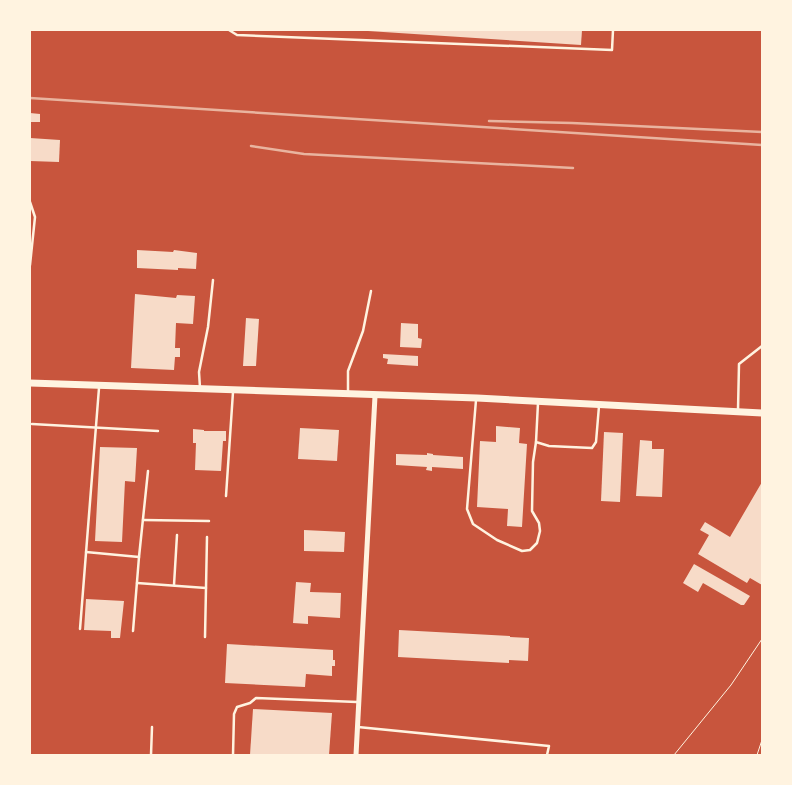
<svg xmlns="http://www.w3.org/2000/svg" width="792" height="785" font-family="'IBM Plex Sans',sans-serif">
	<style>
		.building { fill: #f7dbc8 }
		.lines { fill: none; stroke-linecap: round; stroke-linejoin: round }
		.path { stroke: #fff3e0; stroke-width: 1 }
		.service { stroke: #fff3e0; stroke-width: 2.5 }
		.minor { stroke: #fff3e0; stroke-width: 5 }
		.secondary { stroke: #fff3e0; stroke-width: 7 }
		.rail { stroke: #e9b49f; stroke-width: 2.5 }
	</style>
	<rect width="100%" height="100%" fill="#c8553d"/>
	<g class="building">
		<polygon points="368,30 582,30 581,45 368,31"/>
		<polygon points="30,113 40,114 40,122 30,122"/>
		<polygon points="30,138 60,140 59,162 30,161"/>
		<polygon points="137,250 173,252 174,250 197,253 196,269 178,268 178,270 137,268"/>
		<polygon points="135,294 176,298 177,295 195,296 193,324 176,323 175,348 180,348 180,357 175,357 174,370 131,368"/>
		<polygon points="246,318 259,319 256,366 243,366"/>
		<polygon points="401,323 418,324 418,338 422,339 421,348 400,347"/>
		<polygon points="383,354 418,356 418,366 387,364 388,359 383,358"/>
		<polygon points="496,426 520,428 519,443 527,444 522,527 507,526 508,509 477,507 480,441 496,442"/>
		<polygon points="300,428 339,430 337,461 298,459"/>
		<polygon points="193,429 204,430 204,431 226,431 226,441 223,441 221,471 195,470 196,443 193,443"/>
		<polygon points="604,432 623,433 620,502 601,501"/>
		<polygon points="640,440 652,441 652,449 664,449 662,497 636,496"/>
		<polygon points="100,447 137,448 135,482 125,481 122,542 95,541"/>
		<polygon points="427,453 433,454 433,455 463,457 463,469 432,467 432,471 426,470 427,467 396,465 396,454 427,455"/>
		<polygon points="762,482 762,585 750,578 747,583 698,554 709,535 700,530 705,522 730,537"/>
		<polygon points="304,530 345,532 344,552 304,551"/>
		<polygon points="694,564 750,596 744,605 741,605 703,583 698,592 683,583"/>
		<polygon points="296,582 311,583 310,592 341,593 340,618 308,616 308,624 293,623"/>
		<polygon points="86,599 124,601 120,638 111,638 111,631 84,630"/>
		<polygon points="399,630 510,636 510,637 529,638 528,661 509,660 509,663 398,657"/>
		<polygon points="227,644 333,650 333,660 335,660 335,666 332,666 332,676 306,674 305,687 225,683"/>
		<polygon points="253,709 332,713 329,755 250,755"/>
	</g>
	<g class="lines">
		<g class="path">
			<polyline points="674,755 731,685 762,639"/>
			<polyline points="757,755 762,740"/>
		</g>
		<g class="service">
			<polyline points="229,30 237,35 612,50 613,30"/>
			<polyline points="30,202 35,217 30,265"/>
			<polyline points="200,388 199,372 208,327 213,280"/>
			<polyline points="348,393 348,371 363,331 371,291"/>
			<polyline points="476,400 467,509 473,524 497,540 522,551 530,550 537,543 540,531 539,523 532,511 533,462 536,442"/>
			<polyline points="538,403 536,442 549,446 592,448 596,442 599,406"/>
			<polyline points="738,410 739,364 762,346"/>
			<polyline points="32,424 158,431"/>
			<polyline points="226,496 233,392"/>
			<polyline points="143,520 209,521"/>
			<polyline points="86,552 139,557 148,471"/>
			<polyline points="137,583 206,588 205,637"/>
			<polyline points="174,585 177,535"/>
			<polyline points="206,588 207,537"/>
			<polyline points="80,629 99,388"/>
			<polyline points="133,631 139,557"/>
			<polyline points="358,727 549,746 547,755"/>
			<polyline points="151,755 152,727"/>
			<polyline points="233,755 234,714 237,707 250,703 256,698 357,702"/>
		</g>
		<polyline class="minor" points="356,755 375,396"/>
		<polyline class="secondary" points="30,383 477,398 762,413"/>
		<g class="rail">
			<polyline points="30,98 762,145"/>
			<polyline points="489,121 572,123 762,132"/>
			<polyline points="251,146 304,154 573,168"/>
		</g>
	</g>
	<rect width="792" height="785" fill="none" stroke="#fff3e0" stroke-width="62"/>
</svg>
